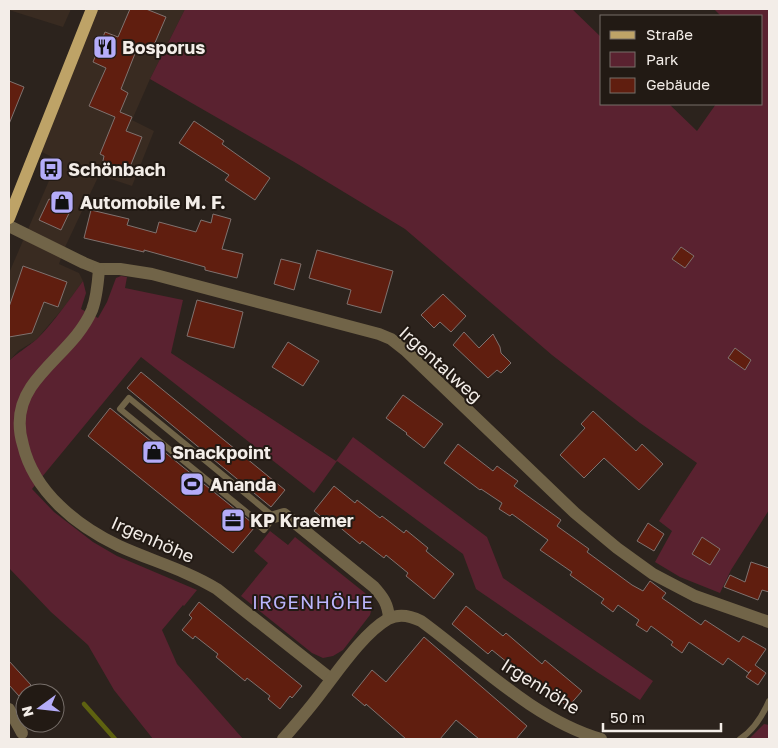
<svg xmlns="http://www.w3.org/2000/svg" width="778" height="748" font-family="'Golos Text',sans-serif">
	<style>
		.built { fill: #392b21 }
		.green { fill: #5a2230 }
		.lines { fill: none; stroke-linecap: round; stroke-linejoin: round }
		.stream { stroke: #5e6210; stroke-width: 4.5 }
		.building { fill: #601e0f; stroke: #7f726f }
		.service { stroke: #716448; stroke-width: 6 }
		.minor { stroke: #716448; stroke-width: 12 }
		.primary { stroke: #bea367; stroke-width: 12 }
		.labels { text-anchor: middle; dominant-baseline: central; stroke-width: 4; stroke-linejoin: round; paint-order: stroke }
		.poi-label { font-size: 18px; font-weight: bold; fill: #f3ede8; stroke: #221a14; text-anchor: start }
		.street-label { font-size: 18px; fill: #f3ede8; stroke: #221a14 }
		.neighbourhood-label { font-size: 19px; letter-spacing: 1px; fill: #bcb5fd; stroke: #221a14 }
	</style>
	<rect width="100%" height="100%" fill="#2c231d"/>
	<g class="built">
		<polygon points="9,9 71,9 63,27 9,10"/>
		<polygon points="92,9 185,9 150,79 132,120 154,131 132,186 99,175 66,245 59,264 79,273 83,281 65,306 36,340 18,351 9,361 9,273 58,160 36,149"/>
	</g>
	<g class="green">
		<polygon points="185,9 572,9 602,38 602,104 669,104 697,131 716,104 762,104 762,16 721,16 714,9 769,9 769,510 731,570 720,593 680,577 655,562 672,531 659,521 697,463 640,423 552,355 405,229 296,163 150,79"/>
		<path d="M 121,276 L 127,277 L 125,288 L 183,300 L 171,353 L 336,461 L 353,437 L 487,537 L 503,578 L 653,681 L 640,700 L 597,672 L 476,589 L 463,554 L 337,461 L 314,493 L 141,357 L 32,489 L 54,512 L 93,542 L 117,556 L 197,590 L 184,606 L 183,605 L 162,630 L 177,664 L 243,739 L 153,739 L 114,690 L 88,645 L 51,612 L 9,568 L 9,361 C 18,352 28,347 37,339 C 54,322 69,300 83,281 L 86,293 L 81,309 L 98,318 L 107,302 L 116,278 Z"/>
		<polygon points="270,531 288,545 295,537 365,593 369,599 372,607 370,615 343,650 333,656 323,658 312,653 241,596 268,563 254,551"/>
		<polygon points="764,724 769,725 769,739 749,739"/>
	</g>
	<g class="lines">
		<polyline class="stream" points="84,704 115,739"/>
	</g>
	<g class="building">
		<polygon points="130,9 146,9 166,17 154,45 150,43 147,50 138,46 121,89 128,93 120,112 132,117 126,131 142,137 128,172 103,161 104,156 100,154 115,117 89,106 106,68 93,62 105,32 118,37"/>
		<polygon points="9,81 24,87 9,124"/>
		<polygon points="194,121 224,141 222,144 270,178 255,200 225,180 229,175 179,143"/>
		<polygon points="49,199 71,209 61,230 39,220"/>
		<polygon points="91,210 129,219 127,225 156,233 159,222 196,232 201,220 211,223 213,214 231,219 222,249 243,254 237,278 205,270 205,267 144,250 144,252 84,238"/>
		<polygon points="681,247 694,256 685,268 672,259"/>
		<polygon points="317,250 393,271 381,313 347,304 351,290 309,278"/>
		<polygon points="281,259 301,264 294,290 274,284"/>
		<polygon points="23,266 67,282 58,307 44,302 32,333 9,337 9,307"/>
		<polygon points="443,294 466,316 451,332 440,322 434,328 421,315"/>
		<polygon points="197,300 243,312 234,348 187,336"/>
		<polygon points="464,332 479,348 493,334 500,347 501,353 511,363 501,373 497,370 488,378 453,345"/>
		<polygon points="288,342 319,361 303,386 272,367"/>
		<polygon points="735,348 751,360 745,370 728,358"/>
		<polygon points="141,372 285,490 271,507 127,388"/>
		<polygon points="403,395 443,424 424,448 406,434 407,433 386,418"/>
		<polygon points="110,408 251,522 254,528 233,553 88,436"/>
		<polygon points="593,411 636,451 642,444 663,464 639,490 604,458 584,478 560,455 585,428 581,424"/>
		<polygon points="458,444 493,471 497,466 518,481 514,486 561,520 557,526 589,549 587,552 632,585 643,591 650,581 666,593 662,598 701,625 705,620 739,642 743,636 766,649 755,665 766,673 758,685 746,677 751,670 749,673 728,658 723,665 689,642 682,653 671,645 673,642 651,626 647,632 636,625 639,620 618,605 613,612 601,603 604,599 570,575 572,572 540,550 548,540 512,514 510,516 499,509 502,503 481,489 480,490 444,463"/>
		<polygon points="334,486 355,503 357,500 380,518 382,516 404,533 406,530 428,548 426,551 454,574 434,599 406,576 408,573 386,555 384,558 362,541 360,544 337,525 335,528 314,511"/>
		<polygon points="648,523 664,534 654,551 637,541"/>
		<polygon points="702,537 720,549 710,565 692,554"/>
		<polygon points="751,562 769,568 769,592 762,590 758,600 724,587 730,575 745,582"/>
		<polygon points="199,602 302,686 292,698 290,696 280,709 268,699 270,696 247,678 245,681 216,657 218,654 195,636 193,639 182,630 192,618 189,615"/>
		<polygon points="466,606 503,636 506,633 542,664 545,660 582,691 568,707 531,677 529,680 492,650 488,654 452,624"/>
		<polygon points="424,637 527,726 516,739 479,739 456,720 440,739 406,739 366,704 365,706 352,695 372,670 386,682"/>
		<polygon points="9,661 31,685 19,696 9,685"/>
	</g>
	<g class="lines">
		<g class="service">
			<polygon points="129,398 274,517 264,530 257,524 255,519 120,409"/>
			<path d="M 740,739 C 754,730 762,717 769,701"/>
		</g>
		<g class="minor">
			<polyline points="9,226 84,263 99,269 120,269 152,274 379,334 391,339 405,350 575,513 617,548 653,574 695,596 769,622"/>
			<path d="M 99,269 C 98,282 97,297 92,310 C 79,341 49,360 31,387 C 19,405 17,425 23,445 C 34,492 77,526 119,546 C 152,561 186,570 217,589 L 331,679"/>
			<path d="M 274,517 L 284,514 L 374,587 C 383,597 388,604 389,618"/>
			<polyline points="9,709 22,733"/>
			<path d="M 283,739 C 297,723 311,707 324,689 C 340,668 365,632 388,619 C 399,613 411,616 421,621 C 476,661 534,720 601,739"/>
		</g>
		<polyline class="primary" points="9,218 92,9"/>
	</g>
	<defs>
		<g id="restaurant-square" transform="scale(1.25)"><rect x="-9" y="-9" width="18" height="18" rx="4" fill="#b4acf9" stroke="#221a14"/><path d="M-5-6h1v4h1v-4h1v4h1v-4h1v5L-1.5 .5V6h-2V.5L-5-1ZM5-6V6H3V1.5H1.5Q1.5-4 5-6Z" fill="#111"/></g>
		<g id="bus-square" transform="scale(1.25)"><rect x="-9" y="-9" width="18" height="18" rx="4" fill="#b4acf9" stroke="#221a14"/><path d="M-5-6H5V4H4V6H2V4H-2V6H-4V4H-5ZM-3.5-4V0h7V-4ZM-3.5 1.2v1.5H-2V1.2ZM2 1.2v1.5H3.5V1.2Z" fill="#111"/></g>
		<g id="shop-square" transform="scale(1.25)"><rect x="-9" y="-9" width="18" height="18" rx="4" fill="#b4acf9" stroke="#221a14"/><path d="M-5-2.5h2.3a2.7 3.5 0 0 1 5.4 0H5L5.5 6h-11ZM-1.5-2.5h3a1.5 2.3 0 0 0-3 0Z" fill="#111"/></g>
		<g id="stadium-square" transform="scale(1.25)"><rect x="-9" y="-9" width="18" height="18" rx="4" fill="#b4acf9" stroke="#221a14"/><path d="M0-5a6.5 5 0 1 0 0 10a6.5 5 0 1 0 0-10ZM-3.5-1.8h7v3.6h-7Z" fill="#111"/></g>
		<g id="office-square" transform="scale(1.25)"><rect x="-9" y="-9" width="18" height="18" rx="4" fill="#b4acf9" stroke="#221a14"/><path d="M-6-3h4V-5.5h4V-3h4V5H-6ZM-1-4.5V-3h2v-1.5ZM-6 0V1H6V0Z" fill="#111"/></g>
	</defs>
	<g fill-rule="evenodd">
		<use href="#restaurant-square" x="105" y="47"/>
		<use href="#bus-square" x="51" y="169"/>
		<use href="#shop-square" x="62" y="202"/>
		<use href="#shop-square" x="154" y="452"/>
		<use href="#stadium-square" x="192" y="484"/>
		<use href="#office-square" x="233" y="520"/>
	</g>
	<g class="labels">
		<g class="poi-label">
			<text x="122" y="47">Bosporus</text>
			<text x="68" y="169">Schönbach</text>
			<text x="80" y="202">Automobile M. F.</text>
			<text x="172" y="452">Snackpoint</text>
			<text x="210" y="484">Ananda</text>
			<text x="250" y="520">KP Kraemer</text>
		</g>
		<g class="street-label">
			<text transform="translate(441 364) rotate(42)">Irgentalweg</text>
			<text transform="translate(153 539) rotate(24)">Irgenhöhe</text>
			<text transform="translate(541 686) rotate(32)">Irgenhöhe</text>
		</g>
		<g class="neighbourhood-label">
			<text x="313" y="601">IRGENHÖHE</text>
		</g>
	</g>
	<rect width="778" height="748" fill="none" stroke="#f3ede8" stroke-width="20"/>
	<rect x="600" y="15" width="162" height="90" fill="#221a14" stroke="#766e69"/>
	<rect x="610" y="31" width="25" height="8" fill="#bea367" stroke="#766e69"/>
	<text x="646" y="40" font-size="15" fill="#f3ede8">Straße</text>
	<rect x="610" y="52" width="25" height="15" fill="#5a2230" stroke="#766e69"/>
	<text x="646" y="65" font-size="15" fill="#f3ede8">Park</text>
	<rect x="610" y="78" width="25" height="15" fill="#601e0f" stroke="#766e69"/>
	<text x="646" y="90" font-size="15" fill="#f3ede8">Gebäude</text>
	<g transform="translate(40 708) rotate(255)"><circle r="24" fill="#221a14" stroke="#766e69"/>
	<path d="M0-4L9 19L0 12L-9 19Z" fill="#b4acf9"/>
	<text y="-8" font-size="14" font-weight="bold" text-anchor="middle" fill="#f3ede8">N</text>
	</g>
	<path d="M603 723v8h118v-8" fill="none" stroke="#f3ede8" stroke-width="2.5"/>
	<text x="610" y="723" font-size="15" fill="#f3ede8" stroke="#221a14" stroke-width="4" paint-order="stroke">50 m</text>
</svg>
